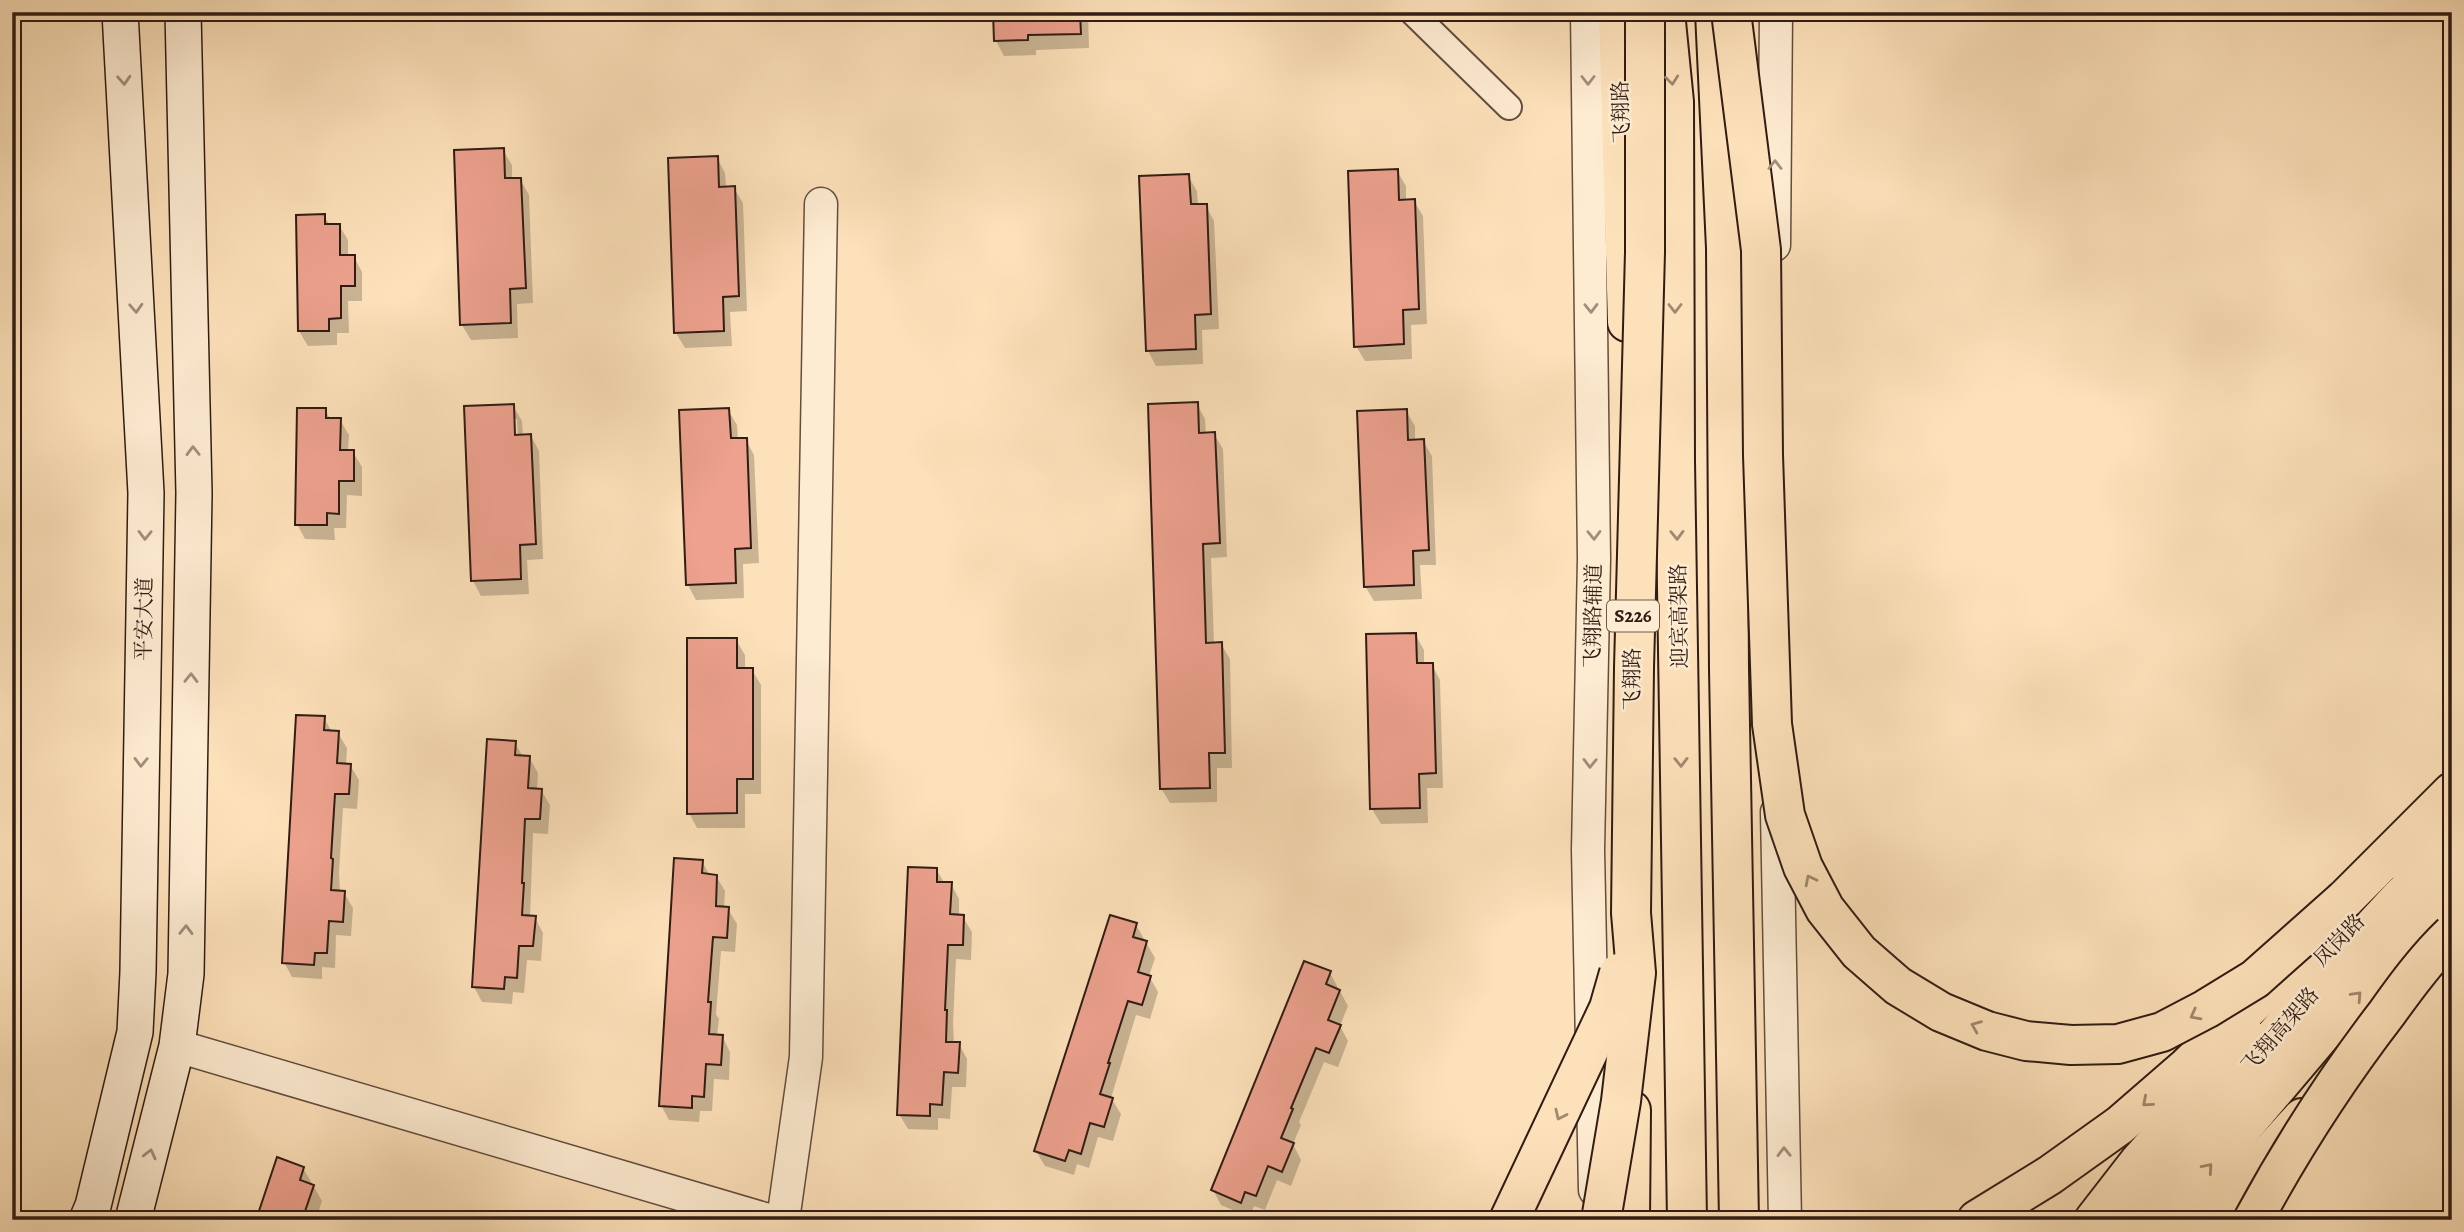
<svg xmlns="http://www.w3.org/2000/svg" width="2464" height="1232" font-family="Alegreya,'Noto Serif SC',serif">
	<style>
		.shadow { fill: #0003; fill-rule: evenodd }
		.building { fill: #eda18e; stroke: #301c14; stroke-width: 2 }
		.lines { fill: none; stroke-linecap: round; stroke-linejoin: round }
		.minor-casing { stroke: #634d3e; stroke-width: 28 }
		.tertiary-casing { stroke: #634d3e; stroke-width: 35 }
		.secondary-casing { stroke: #301c14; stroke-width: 38 }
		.primary-casing { stroke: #301c14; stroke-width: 42 }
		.trunk-casing { stroke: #301c14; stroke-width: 42 }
		.minor { stroke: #feecd2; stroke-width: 24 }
		.tertiary { stroke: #feecd2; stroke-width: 32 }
		.secondary { stroke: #feecd2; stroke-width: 35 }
		.primary { stroke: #fde1ba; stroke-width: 38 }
		.trunk { stroke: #fde1ba; stroke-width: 38 }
		.trunk-bridge-casing { stroke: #301c14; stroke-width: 42; stroke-linecap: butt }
		.trunk-bridge { stroke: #fde1ba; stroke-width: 38 }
		.oneway { stroke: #a18e7c }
		.oneway2 { stroke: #a1886f }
		.labels { text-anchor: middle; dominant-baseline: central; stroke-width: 5; stroke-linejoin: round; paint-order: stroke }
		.shield { fill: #feecd2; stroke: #6e5a4d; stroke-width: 2 }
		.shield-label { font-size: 19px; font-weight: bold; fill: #301c14 }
		.street-label { font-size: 21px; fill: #301c14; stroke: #feecd2 }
	</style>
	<rect width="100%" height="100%" fill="#fde1ba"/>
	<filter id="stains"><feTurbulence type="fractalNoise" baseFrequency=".00286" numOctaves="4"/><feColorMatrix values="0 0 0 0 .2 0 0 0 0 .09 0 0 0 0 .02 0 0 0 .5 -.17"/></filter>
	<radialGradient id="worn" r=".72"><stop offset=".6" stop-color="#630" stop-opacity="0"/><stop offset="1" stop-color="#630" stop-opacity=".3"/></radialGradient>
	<g class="shadow">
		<polygon points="995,12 1088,12 1089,48 1036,50 1036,55 1004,56 996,41"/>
		<polygon points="503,150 512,165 512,180 520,179 529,195 533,303 517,304 518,338 471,340 462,325"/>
		<polygon points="717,158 725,173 726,188 734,188 743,203 747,311 730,312 732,346 685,348 676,333 670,160"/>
		<polygon points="1397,171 1406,186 1406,201 1414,201 1423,216 1427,324 1411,325 1412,359 1365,361 1356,346"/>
		<polygon points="1188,176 1197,191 1198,206 1206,206 1214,221 1219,329 1202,330 1203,364 1156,366 1148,351"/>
		<polygon points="324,216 330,225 339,225 348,240 348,257 354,257 362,272 362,301 348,301 349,333 337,333 337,345 308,346 299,331"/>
		<polygon points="1197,404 1205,419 1206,434 1214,434 1223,449 1227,557 1211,558 1214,644 1221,644 1230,659 1232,768 1217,768 1217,802 1170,803 1161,788"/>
		<path d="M 513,406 L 522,421 L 523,436 L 531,436 L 539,451 L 543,559 L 527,560 L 529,594 L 481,596 L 473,581 ZM 513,419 L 517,419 L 518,443 L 514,444 Z"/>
		<polygon points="325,410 331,420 340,420 349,435 348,452 353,452 362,467 362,496 347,495 346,528 334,528 335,540 305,539 297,524"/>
		<polygon points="728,410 737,425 738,440 746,440 754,455 759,563 743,564 744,598 696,600 688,585"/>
		<polygon points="1406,411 1415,426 1415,441 1423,441 1432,456 1436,565 1420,565 1422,599 1374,601 1365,586"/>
		<polygon points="1415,634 1424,650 1424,665 1432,665 1440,680 1443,788 1427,788 1428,823 1381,824 1372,809 1368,636"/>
		<polygon points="736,640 745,655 745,670 752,670 761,685 761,794 745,794 745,828 697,828 689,813"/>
		<polygon points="324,718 332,732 338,733 347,748 346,765 350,765 359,780 357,809 343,808 339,872 340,893 344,893 353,908 351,936 336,935 335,968 322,967 322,979 292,977 284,962"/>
		<polygon points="515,743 523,757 529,757 538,773 537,790 541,790 550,805 548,834 533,833 530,917 535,918 543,933 541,961 527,960 524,993 513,992 512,1004 482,1002 474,987"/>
		<polygon points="702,861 710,876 716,876 725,891 724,909 728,909 737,924 735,952 721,951 716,1014 719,1019 717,1036 722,1036 730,1052 729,1080 714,1079 712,1111 700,1111 699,1122 669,1120 661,1105"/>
		<polygon points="936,869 945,884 951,884 959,899 959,916 963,917 972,932 971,960 956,959 953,1023 954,1044 959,1044 967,1059 966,1087 952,1087 950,1119 938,1118 938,1130 908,1129 899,1114"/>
		<polygon points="1136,925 1155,958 1149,976 1158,992 1150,1019 1136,1015 1111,1098 1121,1114 1113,1141 1098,1137 1089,1168 1077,1164 1074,1175 1045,1166 1036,1151"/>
		<polygon points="1330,973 1348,1006 1340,1026 1348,1041 1338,1067 1324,1062 1299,1122 1301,1125 1293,1144 1301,1160 1291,1186 1277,1180 1265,1210 1254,1206 1250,1217 1221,1205 1213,1190"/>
		<polygon points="303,1168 322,1201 316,1219 258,1220"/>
	</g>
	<g class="building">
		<polygon points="993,12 1080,12 1081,34 1028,35 1028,40 994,41"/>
		<polygon points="504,148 505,178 521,178 526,288 510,289 511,323 460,325 454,150"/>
		<polygon points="718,156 719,187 735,186 739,296 723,297 724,331 674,333 668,158"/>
		<polygon points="1398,169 1399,200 1415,199 1419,309 1403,310 1404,344 1354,347 1348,171"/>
		<polygon points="1189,174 1191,204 1207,204 1211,314 1195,315 1196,349 1146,351 1139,176"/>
		<polygon points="325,214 325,224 340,224 340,255 355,255 355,286 341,286 341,318 329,319 329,331 298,331 296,215"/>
		<polygon points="1198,402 1199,433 1215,432 1220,543 1203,544 1206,643 1222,642 1225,753 1209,753 1210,788 1160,789 1148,404"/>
		<polygon points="514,404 515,435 531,434 536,544 520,545 521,579 471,581 464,406"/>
		<polygon points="297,408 326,408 326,418 341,418 340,450 354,450 354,481 339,481 339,514 327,513 327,525 295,525"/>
		<polygon points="729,408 731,438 747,438 751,548 735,549 736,583 686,585 679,410"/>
		<polygon points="1407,409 1408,440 1424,439 1429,550 1413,551 1414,585 1364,587 1357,411"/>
		<polygon points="1416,633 1417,663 1433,663 1436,773 1419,774 1420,808 1370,809 1366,634"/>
		<polygon points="687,638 737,638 737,668 753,668 753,779 737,779 737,813 687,814"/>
		<polygon points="296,715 325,716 324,730 339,731 337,763 351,764 349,794 335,794 331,858 333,859 331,890 345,891 343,922 329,921 327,953 315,953 314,965 282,963"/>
		<polygon points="487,739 516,741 515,755 530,756 528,788 542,789 540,819 525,819 522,883 524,883 522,915 536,916 533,946 519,946 517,978 505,977 504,989 472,987"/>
		<polygon points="674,858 703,860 702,873 717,875 716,906 729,907 727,938 713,937 708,1002 711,1002 709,1034 723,1035 721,1065 706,1064 704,1097 692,1096 692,1108 659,1106"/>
		<polygon points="908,867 937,868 937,882 952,882 950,914 964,915 963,945 948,945 945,1010 947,1010 946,1042 960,1042 958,1073 944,1072 942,1105 930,1104 930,1116 897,1115"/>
		<polygon points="1110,915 1137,923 1133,937 1147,941 1138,972 1151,976 1142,1005 1128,1001 1108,1063 1110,1063 1100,1094 1113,1098 1104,1127 1090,1123 1081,1154 1069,1150 1065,1161 1034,1151"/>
		<polygon points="1304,961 1331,971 1326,984 1340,990 1328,1020 1341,1025 1329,1053 1316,1048 1291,1108 1293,1109 1281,1138 1294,1143 1282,1172 1268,1166 1256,1196 1245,1192 1241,1203 1211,1190"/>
		<polygon points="277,1157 304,1167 300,1180 314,1185 302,1220 256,1220"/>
	</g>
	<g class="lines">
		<g class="minor-casing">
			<polyline id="minor" points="1412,12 1509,107"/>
		</g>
		<g class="tertiary-casing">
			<g id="tertiary">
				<polyline points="1587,12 1594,559 1588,850 1595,1190"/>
				<polyline points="1774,245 1776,12"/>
				<polyline points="1777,812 1785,1220"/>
				<polyline points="177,1046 768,1220"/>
				<polyline points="783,1220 806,1057 821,204"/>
			</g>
		</g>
		<g class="secondary-casing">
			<g id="secondary">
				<polyline points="87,1220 93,1206 135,1032 138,972 146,493 120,12"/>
				<polyline points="133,1220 177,1046 186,974 194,493 183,12"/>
			</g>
		</g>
		<g class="primary-casing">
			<g id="primary">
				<polyline points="1618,12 1627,322"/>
				<polyline points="2409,867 2452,824"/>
				<polyline points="1630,1220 1631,1110"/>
				<polyline points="2094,1220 2139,1162 2249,1039"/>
				<polyline points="2209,1220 2302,1118"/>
			</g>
		</g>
		<g class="trunk-casing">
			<g id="trunk">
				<polyline points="1665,12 1674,102 1675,461 1687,1220"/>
				<polyline points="1715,12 1726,248 1729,669 1739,1220"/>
				<polyline points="1977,1220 2050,1175 2120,1125 2188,1066 2263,994 2345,899 2452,792"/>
				<polyline points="2117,1220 2314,991 2401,897 2452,848"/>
				<polyline points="2164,1220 2338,1015 2452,897"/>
			</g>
		</g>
		<use href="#minor" class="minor"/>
		<use href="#tertiary" class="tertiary"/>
		<use href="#secondary" class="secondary"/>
		<use href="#primary" class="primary"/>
		<use href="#trunk" class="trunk"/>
		<g class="trunk-bridge-casing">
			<g id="trunk-bridge">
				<polyline points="1731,12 1761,250 1763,455 1772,724 1785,815 1803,867 1825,909 1859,952 1898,986 1941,1012 1987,1031 2026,1041 2071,1045 2118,1044 2162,1032 2206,1009 2255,979 2345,899"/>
				<polyline points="1509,1220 1609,1008 1619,973"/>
				<polyline points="1601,1220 1621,1101 1636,973 1631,913 1634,668 1645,252 1645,12"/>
				<path d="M 2253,1220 C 2292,1148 2337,1078 2387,1013 C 2407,985 2427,958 2452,934"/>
			</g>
		</g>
		<use href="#trunk-bridge" class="trunk-bridge"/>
	</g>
	<defs><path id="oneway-chevron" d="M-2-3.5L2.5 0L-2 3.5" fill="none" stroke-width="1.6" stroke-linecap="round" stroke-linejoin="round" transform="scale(1.75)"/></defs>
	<g class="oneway">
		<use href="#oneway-chevron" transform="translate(124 80) rotate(87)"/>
		<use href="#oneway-chevron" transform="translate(1588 80) rotate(90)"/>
		<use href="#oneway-chevron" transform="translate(1775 165) rotate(-90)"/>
		<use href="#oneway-chevron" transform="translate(136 308) rotate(87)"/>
		<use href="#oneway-chevron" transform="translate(1591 308) rotate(89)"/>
		<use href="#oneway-chevron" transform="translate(193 451) rotate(-91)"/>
		<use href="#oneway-chevron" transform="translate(145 535) rotate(91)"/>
		<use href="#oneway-chevron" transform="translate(1594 535) rotate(89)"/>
		<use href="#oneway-chevron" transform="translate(191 678) rotate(-89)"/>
		<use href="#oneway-chevron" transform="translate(141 762) rotate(91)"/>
		<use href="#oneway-chevron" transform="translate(1590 763) rotate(91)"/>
		<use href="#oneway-chevron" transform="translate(186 930) rotate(-89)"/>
		<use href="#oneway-chevron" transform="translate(1784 1152) rotate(-91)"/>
		<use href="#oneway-chevron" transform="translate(150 1154) rotate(-76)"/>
	</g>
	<g class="oneway2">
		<use href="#oneway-chevron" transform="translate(1672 80) rotate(84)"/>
		<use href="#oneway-chevron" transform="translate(1675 308) rotate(90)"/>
		<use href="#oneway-chevron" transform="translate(1677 535) rotate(89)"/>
		<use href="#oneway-chevron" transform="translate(1681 762) rotate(89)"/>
		<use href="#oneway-chevron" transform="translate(1810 880) rotate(-117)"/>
		<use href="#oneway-chevron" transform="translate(2357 996) rotate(-47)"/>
		<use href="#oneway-chevron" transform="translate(2195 1015) rotate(152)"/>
		<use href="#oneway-chevron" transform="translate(1976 1026) rotate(-158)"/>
		<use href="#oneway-chevron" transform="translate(2147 1102) rotate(139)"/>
		<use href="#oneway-chevron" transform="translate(1560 1115) rotate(115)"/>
		<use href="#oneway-chevron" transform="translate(2208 1168) rotate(-49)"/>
	</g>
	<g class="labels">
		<rect class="shield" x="1607" y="600.5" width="52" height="31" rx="5"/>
		<g class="shield-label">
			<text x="1633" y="616">S226</text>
		</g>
		<g class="street-label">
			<text transform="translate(1621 112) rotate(-92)">飞翔路</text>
			<text transform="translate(1593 616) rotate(-89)">飞翔路辅道</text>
			<text transform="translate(1679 616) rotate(-91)">迎宾高架路</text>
			<text transform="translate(144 619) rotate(-89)">平安大道</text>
			<text transform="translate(1632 679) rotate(-90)">飞翔路</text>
			<text transform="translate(2339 940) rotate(-46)">凤岗路</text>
			<text transform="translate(2280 1030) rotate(-49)">飞翔高架路</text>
		</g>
	</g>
	<rect width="2464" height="1232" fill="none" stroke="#fde1ba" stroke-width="42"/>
	<rect x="14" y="14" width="2436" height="1204" fill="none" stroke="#301c14" stroke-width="3.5"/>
	<rect x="21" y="21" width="2422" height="1190" fill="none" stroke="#301c14" stroke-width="2"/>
	<rect width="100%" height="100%" filter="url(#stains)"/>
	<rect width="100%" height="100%" fill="url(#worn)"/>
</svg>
